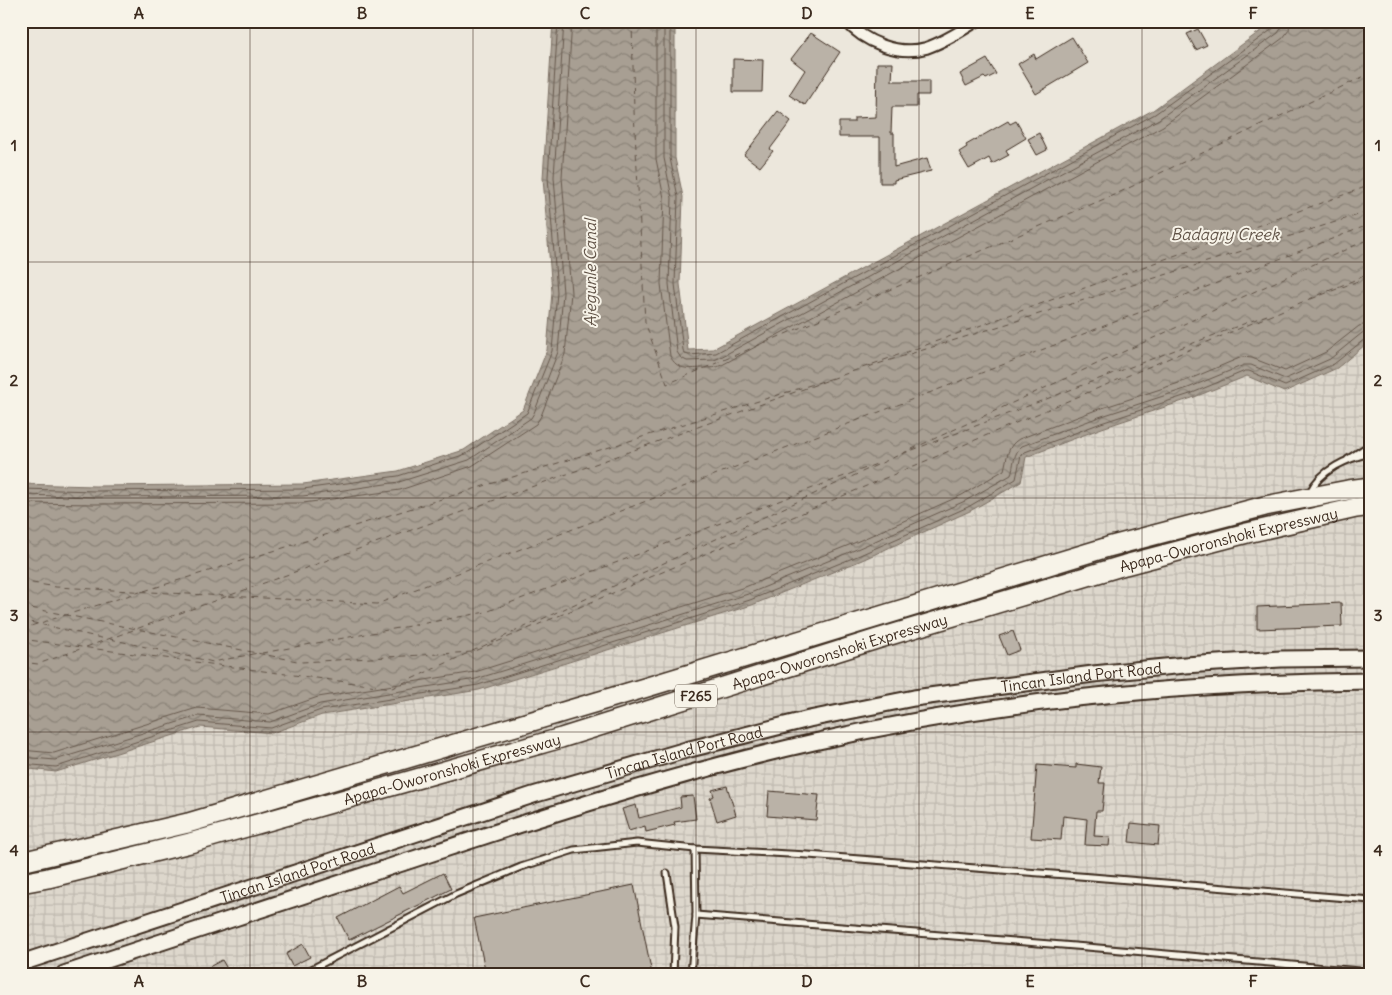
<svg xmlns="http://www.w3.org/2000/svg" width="1392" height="995" font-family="Delius,sans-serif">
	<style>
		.industrial { fill: url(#industrial-grid) }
		.water { fill: url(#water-waves); stroke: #7c7064 }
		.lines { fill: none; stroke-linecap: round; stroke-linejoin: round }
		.shore { stroke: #67594d; stroke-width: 1 }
		.ferry { stroke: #615347; stroke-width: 1; stroke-dasharray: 6 5; stroke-linecap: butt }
		.building { fill: #bab2a7; stroke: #3b2a1e }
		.lane-casing { stroke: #3b2a1e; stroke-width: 9 }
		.street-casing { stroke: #3b2a1e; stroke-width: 14 }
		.secondary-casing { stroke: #3b2a1e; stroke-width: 19 }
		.highway-casing { stroke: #3b2a1e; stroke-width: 22 }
		.lane { stroke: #f7f3e8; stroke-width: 5 }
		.street { stroke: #f7f3e8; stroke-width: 10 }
		.secondary { stroke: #f7f3e8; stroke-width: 15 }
		.highway { stroke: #f7f3e8; stroke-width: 19 }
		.grid { fill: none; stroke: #3b2a1e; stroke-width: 1; stroke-opacity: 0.55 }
		.labels { text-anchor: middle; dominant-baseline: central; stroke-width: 4; stroke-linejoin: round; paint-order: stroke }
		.shield { fill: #f7f3e8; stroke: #73665b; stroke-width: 1 }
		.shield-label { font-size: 14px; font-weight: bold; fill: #3b2a1e }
		.street-label { font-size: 15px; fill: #3b2a1e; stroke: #f7f3e8 }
		.water-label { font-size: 16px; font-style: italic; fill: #615347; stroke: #f7f3e8 }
		.neatline { fill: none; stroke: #3b2a1e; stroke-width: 2 }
		.grid-label { font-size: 16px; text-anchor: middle; font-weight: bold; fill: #3b2a1e }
	</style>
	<defs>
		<pattern id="industrial-grid" width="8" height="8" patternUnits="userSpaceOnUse" patternTransform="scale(1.25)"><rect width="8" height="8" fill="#ddd7cc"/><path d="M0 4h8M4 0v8" fill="none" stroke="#bfb9af"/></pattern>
		<pattern id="water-waves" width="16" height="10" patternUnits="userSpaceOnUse" patternTransform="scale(1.25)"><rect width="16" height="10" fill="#a89f93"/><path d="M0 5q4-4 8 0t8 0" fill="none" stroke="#8a8277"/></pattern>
	</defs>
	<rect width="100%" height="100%" fill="#ece7dc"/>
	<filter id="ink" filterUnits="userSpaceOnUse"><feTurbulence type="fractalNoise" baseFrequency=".02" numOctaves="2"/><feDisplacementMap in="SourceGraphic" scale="10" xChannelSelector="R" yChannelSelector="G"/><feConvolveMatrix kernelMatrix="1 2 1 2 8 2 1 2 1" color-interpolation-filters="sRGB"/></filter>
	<g filter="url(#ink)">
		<polygon class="industrial" points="1371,340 1371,974 21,974 21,738 238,710 281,730 322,715 479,690 752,605 862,560 970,511 1021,482 1026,457 1102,428 1192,398 1247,376 1285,392 1337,368"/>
		<polygon class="water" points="553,21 675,21 675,158 683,197 680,284 688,350 713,349 1153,110 1274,21 1371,21 1371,340 1337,368 1284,392 1247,376 1192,398 1102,428 1026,457 1021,482 970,511 862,560 752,605 479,690 322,715 272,733 200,727 56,772 21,768 21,484 95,486 303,484 398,471 464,450 523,410 547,350 552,292 543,178"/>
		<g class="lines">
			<g class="shore">
				<path d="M 656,21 L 656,159 L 664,198 L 661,284 L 670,356 C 677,370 688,369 702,368 C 709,368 716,368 722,365 L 1163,126 L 1283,38 L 1289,30 L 1290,21"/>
				<polyline points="664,21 664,158 672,198 669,284 677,352 681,358 687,361 714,360 719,358 1159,119 1278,33 1282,27 1282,21"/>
				<polyline points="670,21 670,158 678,197 675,284 683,350 685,354 689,355 716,353 1155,114 1274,28 1276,25 1276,21"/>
				<polyline points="21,489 95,491 303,489 398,476 466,454 527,413 552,351 557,292 548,177 558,21"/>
				<polyline points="21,495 95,497 303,496 399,482 469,460 531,418 534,413 558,352 563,293 554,177 564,21"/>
				<polyline points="21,503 94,504 303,503 400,490 472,466 536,424 541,416 565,354 571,293 562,177 572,21"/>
				<path d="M 21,750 L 54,753 L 197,708 L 269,714 L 318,697 L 475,672 L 745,587 L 854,543 L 962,495 L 1004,470 C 1007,458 1007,446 1019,439 L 1096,410 L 1185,381 L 1242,357 L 1252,358 L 1285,371 L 1326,352 L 1359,326 L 1371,323"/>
				<path d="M 21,757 L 55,760 L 198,716 L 270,722 L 320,704 L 476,679 L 748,594 L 857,549 L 965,501 L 1011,475 C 1014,465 1013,453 1022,446 L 1099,417 L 1188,388 L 1244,365 L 1251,365 L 1285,379 L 1330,359 L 1362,333 L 1371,330"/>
				<polyline points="21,764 56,767 199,722 271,728 321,710 478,685 750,600 860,555 968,507 1016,479 1021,455 1025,452 1101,423 1190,394 1245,371 1249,371 1285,386 1334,364 1366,338 1371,337"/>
			</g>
			<g class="ferry">
				<polyline points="632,21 634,111 645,322 667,384 1116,194 1371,73"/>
				<polyline points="1311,299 1371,276"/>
				<polyline points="868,367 1371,211"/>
				<polyline points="902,454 1267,315"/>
				<polyline points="21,581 56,587 377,604 1371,224"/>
				<polyline points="144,591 833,378"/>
				<polyline points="21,606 302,662 473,652 1371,273"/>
				<polyline points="21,620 106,639"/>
				<polyline points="21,629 140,592"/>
				<polyline points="21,639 392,688 1371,238"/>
				<polyline points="110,639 213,662 258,653"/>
				<polyline points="86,647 1371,185"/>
				<polyline points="262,653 486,612 879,463"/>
				<polyline points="21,662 38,664 83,648"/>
			</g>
		</g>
		<g class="building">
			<polygon points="1198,29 1207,45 1196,50 1187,34"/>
			<polygon points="811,33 840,52 805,105 789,95 805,70 791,59"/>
			<polygon points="1072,37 1088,63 1036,94 1018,64 1034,54 1036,59"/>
			<polygon points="733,59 763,60 762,92 733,92"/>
			<polygon points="987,59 996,74 986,79 984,77 966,86 960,74"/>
			<polygon points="877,63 893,63 892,81 929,81 929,95 917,95 917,107 892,107 891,133 894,133 894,167 927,158 931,171 894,180 894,183 880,183 880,137 839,137 839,122 854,122 854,118 876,117"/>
			<polygon points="778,111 791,121 770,149 773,151 760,167 744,155"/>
			<polygon points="1008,121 1010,124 1016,121 1026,138 1006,150 1009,155 992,164 989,158 969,169 959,152 967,147 966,145"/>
			<polygon points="1039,133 1047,150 1037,155 1028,139"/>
			<polygon points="1341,603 1342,626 1257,629 1257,607"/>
			<polygon points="1013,631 1020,650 1007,655 999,636"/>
			<polygon points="1076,764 1101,767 1099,783 1105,783 1102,811 1096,811 1094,836 1110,837 1109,846 1085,845 1087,819 1063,816 1061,840 1031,838 1037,765 1076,768"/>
			<polygon points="727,786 736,815 717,821 710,798 714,796 712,790"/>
			<polygon points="769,791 819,795 816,820 767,816"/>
			<polygon points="693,796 696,819 674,822 675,825 646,832 645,826 629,831 622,809 636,805 639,818 681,807 680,797"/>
			<polygon points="1131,823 1160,826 1158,845 1129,842"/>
			<polygon points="443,873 451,889 349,940 338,918 399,886 403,893"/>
			<polygon points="634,885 652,974 486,974 474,918"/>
			<polygon points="303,944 310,957 292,966 286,954"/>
			<polygon points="222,960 230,974 196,974"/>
		</g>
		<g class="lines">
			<g class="lane-casing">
				<g id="lane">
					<polyline points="1348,459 1371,444"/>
					<path d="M 1310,492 C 1320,470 1348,458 1371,453"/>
					<polyline points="667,873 675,927 673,974"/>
					<polyline points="696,915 1087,947 1371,972"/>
					<polyline points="302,974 456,894 521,867 574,850 637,843 695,849 808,855 1092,877 1371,900"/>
					<polyline points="691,974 696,915 695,849"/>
				</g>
			</g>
			<g class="street-casing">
				<path id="street" d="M 846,21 C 864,42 898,56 926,48 C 944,42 961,31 977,21"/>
			</g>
			<g class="secondary-casing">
				<g id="secondary">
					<path id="s1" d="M 21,963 L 533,795 L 686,750 L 809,719 L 914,698 L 1093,674 L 1185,665 L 1281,659 L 1371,658"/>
					<path d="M 64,974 C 180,936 295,898 411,860 C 544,816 677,773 814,742 C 996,700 1184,683 1371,681"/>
				</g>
			</g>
			<g class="highway-casing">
				<g id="highway">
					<polyline points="21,862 188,823 644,688 1108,547 1265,506 1348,490 1371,487"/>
					<path id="s2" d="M 21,883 L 48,878 L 190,843 L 561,738 L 877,639 L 1125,565 L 1247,533 L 1356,508 L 1371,506"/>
				</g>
			</g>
			<use href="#lane" class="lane"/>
			<use href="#street" class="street"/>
			<use href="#secondary" class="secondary"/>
			<use href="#highway" class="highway"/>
		</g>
	</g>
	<path class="grid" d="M 250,21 L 250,974M 473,21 L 473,974M 696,21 L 696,974M 919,21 L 919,974M 1142,21 L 1142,974M 21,262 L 1371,262M 21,498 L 1371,498M 21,732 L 1371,732"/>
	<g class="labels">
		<rect class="shield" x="675" y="684.5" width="42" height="23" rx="4"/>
		<g class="shield-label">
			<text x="696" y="696">F265</text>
		</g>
		<g class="street-label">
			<text stroke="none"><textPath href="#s2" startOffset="1256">Apapa-Oworonshoki Expressway</textPath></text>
			<text stroke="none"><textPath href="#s2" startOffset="851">Apapa-Oworonshoki Expressway</textPath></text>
			<text stroke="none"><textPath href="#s1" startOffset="1101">Tincan Island Port Road</textPath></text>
			<text stroke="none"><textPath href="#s1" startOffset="696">Tincan Island Port Road</textPath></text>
			<text stroke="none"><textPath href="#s2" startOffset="446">Apapa-Oworonshoki Expressway</textPath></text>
			<text stroke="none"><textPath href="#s1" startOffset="291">Tincan Island Port Road</textPath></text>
		</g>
		<g class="water-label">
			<text x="1225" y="234">Badagry Creek</text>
			<text transform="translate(590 273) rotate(-90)">Ajegunle Canal</text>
		</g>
	</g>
	<rect width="1392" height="995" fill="none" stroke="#f7f3e8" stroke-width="55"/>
	<rect x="28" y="28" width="1336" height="940" class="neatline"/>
	<g class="grid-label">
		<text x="139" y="19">A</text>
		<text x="362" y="19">B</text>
		<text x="585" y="19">C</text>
		<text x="807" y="19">D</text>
		<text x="1030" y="19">E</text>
		<text x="1253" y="19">F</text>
		<text x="14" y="151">1</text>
		<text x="1378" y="151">1</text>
		<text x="14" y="386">2</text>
		<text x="1378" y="386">2</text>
		<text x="14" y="621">3</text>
		<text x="1378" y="621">3</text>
		<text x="14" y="856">4</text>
		<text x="1378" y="856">4</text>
		<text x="139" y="987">A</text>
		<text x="362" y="987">B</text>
		<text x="585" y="987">C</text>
		<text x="807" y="987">D</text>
		<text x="1030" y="987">E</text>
		<text x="1253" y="987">F</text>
	</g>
</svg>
